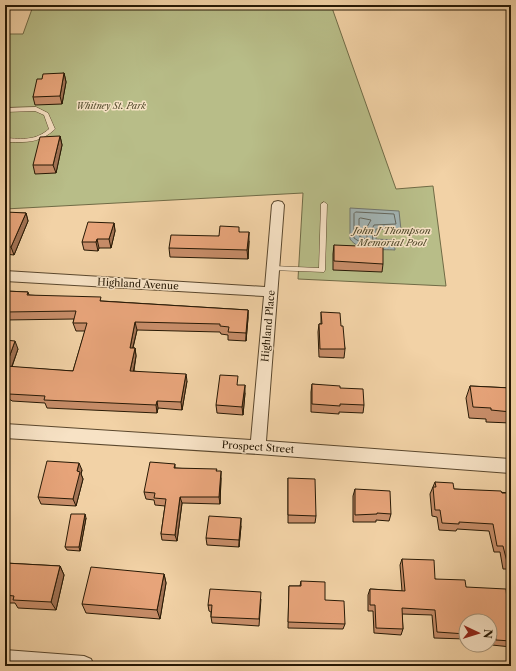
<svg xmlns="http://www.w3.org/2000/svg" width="516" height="671" font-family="'Libre Caslon Text',serif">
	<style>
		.green { fill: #b8bd88; stroke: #706b46 }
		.water { fill: #a2b4b4; stroke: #71766e }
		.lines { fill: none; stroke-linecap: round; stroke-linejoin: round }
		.shore { stroke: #64665c; stroke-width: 1 }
		.service-casing { stroke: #5a472d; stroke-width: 1 }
		.minor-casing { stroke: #5a472d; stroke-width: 2 }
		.service { fill: #f7e2c5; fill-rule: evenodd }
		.minor { fill: #f7e2c5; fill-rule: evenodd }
		.wall { fill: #c78d69; stroke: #271905 }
		.shaded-wall { fill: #a27355; stroke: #271905 }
		.building { fill: #e7a47a; stroke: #271905 }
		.labels { text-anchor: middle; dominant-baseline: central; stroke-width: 3; stroke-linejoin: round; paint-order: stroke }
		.far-park-label { font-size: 9px; font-style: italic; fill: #524a2c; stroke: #f7e2c5 }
		.park-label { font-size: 10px; font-style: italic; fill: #524a2c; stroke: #f7e2c5 }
		.street-label { font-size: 10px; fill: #271905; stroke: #f7e2c5 }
	</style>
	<rect width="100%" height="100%" fill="#f2d2a6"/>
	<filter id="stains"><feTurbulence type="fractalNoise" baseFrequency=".005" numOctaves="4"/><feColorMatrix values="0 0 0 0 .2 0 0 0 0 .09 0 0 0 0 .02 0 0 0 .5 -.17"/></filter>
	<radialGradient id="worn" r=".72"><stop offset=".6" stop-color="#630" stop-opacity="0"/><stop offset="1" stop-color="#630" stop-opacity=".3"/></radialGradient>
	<polygon class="green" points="149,5 331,5 396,189 433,186 446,286 298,279 303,193 5,209 5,34 23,34 32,9"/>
	<path class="water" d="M 350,208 L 399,211 L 401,230 L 376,229 L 376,239 L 394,240 L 395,250 C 381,249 359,252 350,239 Z"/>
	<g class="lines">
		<g class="shore">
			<polygon points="356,212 394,214 396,224 374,225 372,229 373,243 363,244 354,238 354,214"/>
			<polygon points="361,218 371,220 367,227 367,237 365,239 359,236 359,219"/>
		</g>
		<g class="service-casing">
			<g id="service">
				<path d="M 36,107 L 48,113 L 55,129 L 54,130 C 38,144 25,142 5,142 L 5,138 C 23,139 35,141 49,129 L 44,115 L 35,111 L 5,112 L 5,108 Z"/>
				<polygon points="324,202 327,204 325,270 324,272 271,270 270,268 273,266 319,268 321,204"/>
			</g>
		</g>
		<g class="minor-casing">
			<g id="minor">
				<polygon points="278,201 282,202 284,205 266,441 511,459 511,473 258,454 5,438 5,424 251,440 264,296 5,281 5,271 265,287 272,205 274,202"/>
				<polygon points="5,650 84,656 91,659 94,666 5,666"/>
			</g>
		</g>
		<use href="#service" class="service"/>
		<use href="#minor" class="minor"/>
	</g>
	<g class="wall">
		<polygon points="489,5 511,5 511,7 490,8"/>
		<polygon points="64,73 66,82 62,104 35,105 33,97 42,79"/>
		<polygon points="60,136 62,145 56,173 35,174 33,165"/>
		<polygon points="5,208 10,213 26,213 28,221 14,255 5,254"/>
		<polygon points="114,223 115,231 111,248 99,248 98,251 84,250 82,242"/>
		<polygon points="240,232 249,241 248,259 170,257 169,248 219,236"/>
		<polygon points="334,245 383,264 382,272 333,270 333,254"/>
		<polygon points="5,291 28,292 29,295 102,301 248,310 248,318 246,341 228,340 228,335 221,334 220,332 137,330 133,348 135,348 136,356 134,371 187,381 182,410 158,408 157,413 47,408 45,403 12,401 11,400 5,399 5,340 18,349 12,367 73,371 85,331 76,331 73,323 74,319 5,320"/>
		<polygon points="321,312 341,326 345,349 344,358 319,357 318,332 319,324 321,324"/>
		<polygon points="312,384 340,388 364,405 363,413 339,412 339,414 311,412 311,392"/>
		<polygon points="238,385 245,393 243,415 217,413 216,405"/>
		<polygon points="470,386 511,388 511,423 486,422 486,419 469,418 466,398"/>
		<polygon points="175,464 175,468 217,471 221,478 220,504 182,503 177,541 162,540 161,534 165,506 155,505 154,500 146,499 144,492"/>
		<polygon points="82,470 81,474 83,479 76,506 41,504 38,497"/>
		<polygon points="288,478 316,516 315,523 288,523"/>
		<polygon points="435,482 454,489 511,493 511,569 503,569 500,552 494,552 489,531 457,529 456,531 439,530 437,517 432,516 430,494"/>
		<polygon points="355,489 391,514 389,521 376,520 376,522 353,522 353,496"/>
		<polygon points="86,518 80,551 67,550 65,547"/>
		<polygon points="241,526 239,547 207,545 206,538"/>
		<polygon points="402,559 435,579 466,587 508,610 511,610 511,647 492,645 492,641 490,641 490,621 466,621 466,639 434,638 432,615 402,614 403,629 401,635 374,633 373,611 368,611 368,595 370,589 402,591 400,565"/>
		<polygon points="5,563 60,566 64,575 56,610 18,608 15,603 7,603 5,600"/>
		<polygon points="164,574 166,583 160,619 86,613 82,604"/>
		<polygon points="301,581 325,600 345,624 343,629 288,628 289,586 300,586"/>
		<polygon points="261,599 259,626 212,623 211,617 211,612 209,611 208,605"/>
	</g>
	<g class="shaded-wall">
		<polygon points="64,73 66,82 62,104 60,96"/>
		<polygon points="60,136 62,145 56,173 53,165"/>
		<polygon points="8,208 11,216 6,212"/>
		<polygon points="26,213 28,221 14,255 11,247"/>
		<polygon points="114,223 115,231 111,248 109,239"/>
		<polygon points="249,232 249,241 248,259 247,250"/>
		<polygon points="97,239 99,248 98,251 96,242"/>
		<polygon points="248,310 248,318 246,341 246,333"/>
		<polygon points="135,322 137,330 131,355 130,348"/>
		<polygon points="15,341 18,349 9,374 6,366"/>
		<polygon points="135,348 136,356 132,379 130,371"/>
		<polygon points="186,374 187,381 182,410 181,402"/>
		<polygon points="245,385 245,393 243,415 242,407"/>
		<polygon points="157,401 158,408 157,413 156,405"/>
		<polygon points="79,463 82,470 81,474 83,479 76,506 73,499 77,471"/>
		<polygon points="221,471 221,478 220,504 219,497"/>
		<polygon points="180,497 182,503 177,541 175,535"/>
		<polygon points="85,514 86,518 80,551 79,547"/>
		<polygon points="241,518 241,526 239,547 239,540"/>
		<polygon points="60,566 64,575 56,610 51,602"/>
		<polygon points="164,574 166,583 160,619 157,610"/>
	</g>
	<g class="building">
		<polygon points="64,73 60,96 33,97 37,79 42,79 43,74"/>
		<polygon points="60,136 53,165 33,165 40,137"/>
		<polygon points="5,208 8,208 6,212 26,213 11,247 5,247"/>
		<polygon points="88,222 114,223 109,239 97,239 96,242 82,242"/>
		<polygon points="220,226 239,227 239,232 249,232 247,250 169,248 171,235 219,236"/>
		<polygon points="334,245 383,247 383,264 334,261"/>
		<polygon points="5,291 28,292 27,295 101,297 100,301 248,310 246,333 228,332 229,327 220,326 220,324 135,322 130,348 135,348 130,371 186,374 181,402 157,401 156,405 44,400 45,396 9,394 9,392 5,392 5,340 15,341 6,366 73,371 87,323 73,323 76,311 5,312"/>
		<polygon points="321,312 340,313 341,326 343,326 345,349 320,349 319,324 322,324"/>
		<polygon points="220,375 238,376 237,385 245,385 242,407 216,405"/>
		<polygon points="312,384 340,386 340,388 363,389 364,405 340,404 340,406 312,404"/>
		<polygon points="470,386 511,388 511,412 491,410 491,408 473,407"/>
		<polygon points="47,461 79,463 77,471 80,472 73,499 38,497"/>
		<polygon points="150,462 175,464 174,468 217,469 216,471 221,471 219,497 180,497 175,535 161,534 166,499 154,498 155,493 144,492"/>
		<polygon points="288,478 315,479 316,516 288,515"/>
		<polygon points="435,482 453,483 454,489 501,491 502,493 511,493 511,562 507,562 503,546 497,546 493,524 459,522 459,524 442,523 440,510 435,510 433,487 436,487"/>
		<polygon points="355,489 390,491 391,514 377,513 377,514 355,515"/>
		<polygon points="71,514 85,514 79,547 65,547"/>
		<polygon points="209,516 241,518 239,540 206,538"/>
		<polygon points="402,559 434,560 435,579 465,580 466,587 506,589 508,610 511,610 511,641 496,640 496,635 490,635 490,621 466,621 466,634 437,632 435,610 402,608 403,629 376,628 375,605 370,605 370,589 405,591"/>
		<polygon points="5,563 60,566 51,602 13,600 14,596 5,595"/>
		<polygon points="91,567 164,574 157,610 82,604"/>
		<polygon points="301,581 325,582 325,600 344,601 345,624 288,622 289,586 301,586"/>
		<polygon points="210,589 261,592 259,619 211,617 212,605 208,605"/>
	</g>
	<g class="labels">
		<g class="far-park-label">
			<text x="111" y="105">Whitney St. Park</text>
		</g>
		<g class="park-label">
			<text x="392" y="230">John J Thompson<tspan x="392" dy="12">Memorial Pool</tspan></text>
		</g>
		<g class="street-label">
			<text transform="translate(138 284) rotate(3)">Highland Avenue</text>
			<text transform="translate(268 326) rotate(-85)">Highland Place</text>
			<text transform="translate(258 447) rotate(4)">Prospect Street</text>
		</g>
	</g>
	<rect width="516" height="671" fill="none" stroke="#f2d2a6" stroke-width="20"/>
	<rect x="6" y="6" width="504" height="659" fill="none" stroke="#271905" stroke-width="2"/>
	<rect x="10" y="10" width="496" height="651" fill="none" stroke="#271905"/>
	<g transform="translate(478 633) rotate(94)"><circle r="19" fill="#f7e2c5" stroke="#a49278"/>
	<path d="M0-3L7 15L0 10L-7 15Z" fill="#8f2418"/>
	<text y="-6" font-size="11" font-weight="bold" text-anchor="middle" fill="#271905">N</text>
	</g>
	<rect width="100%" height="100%" filter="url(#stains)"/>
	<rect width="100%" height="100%" fill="url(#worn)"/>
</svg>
